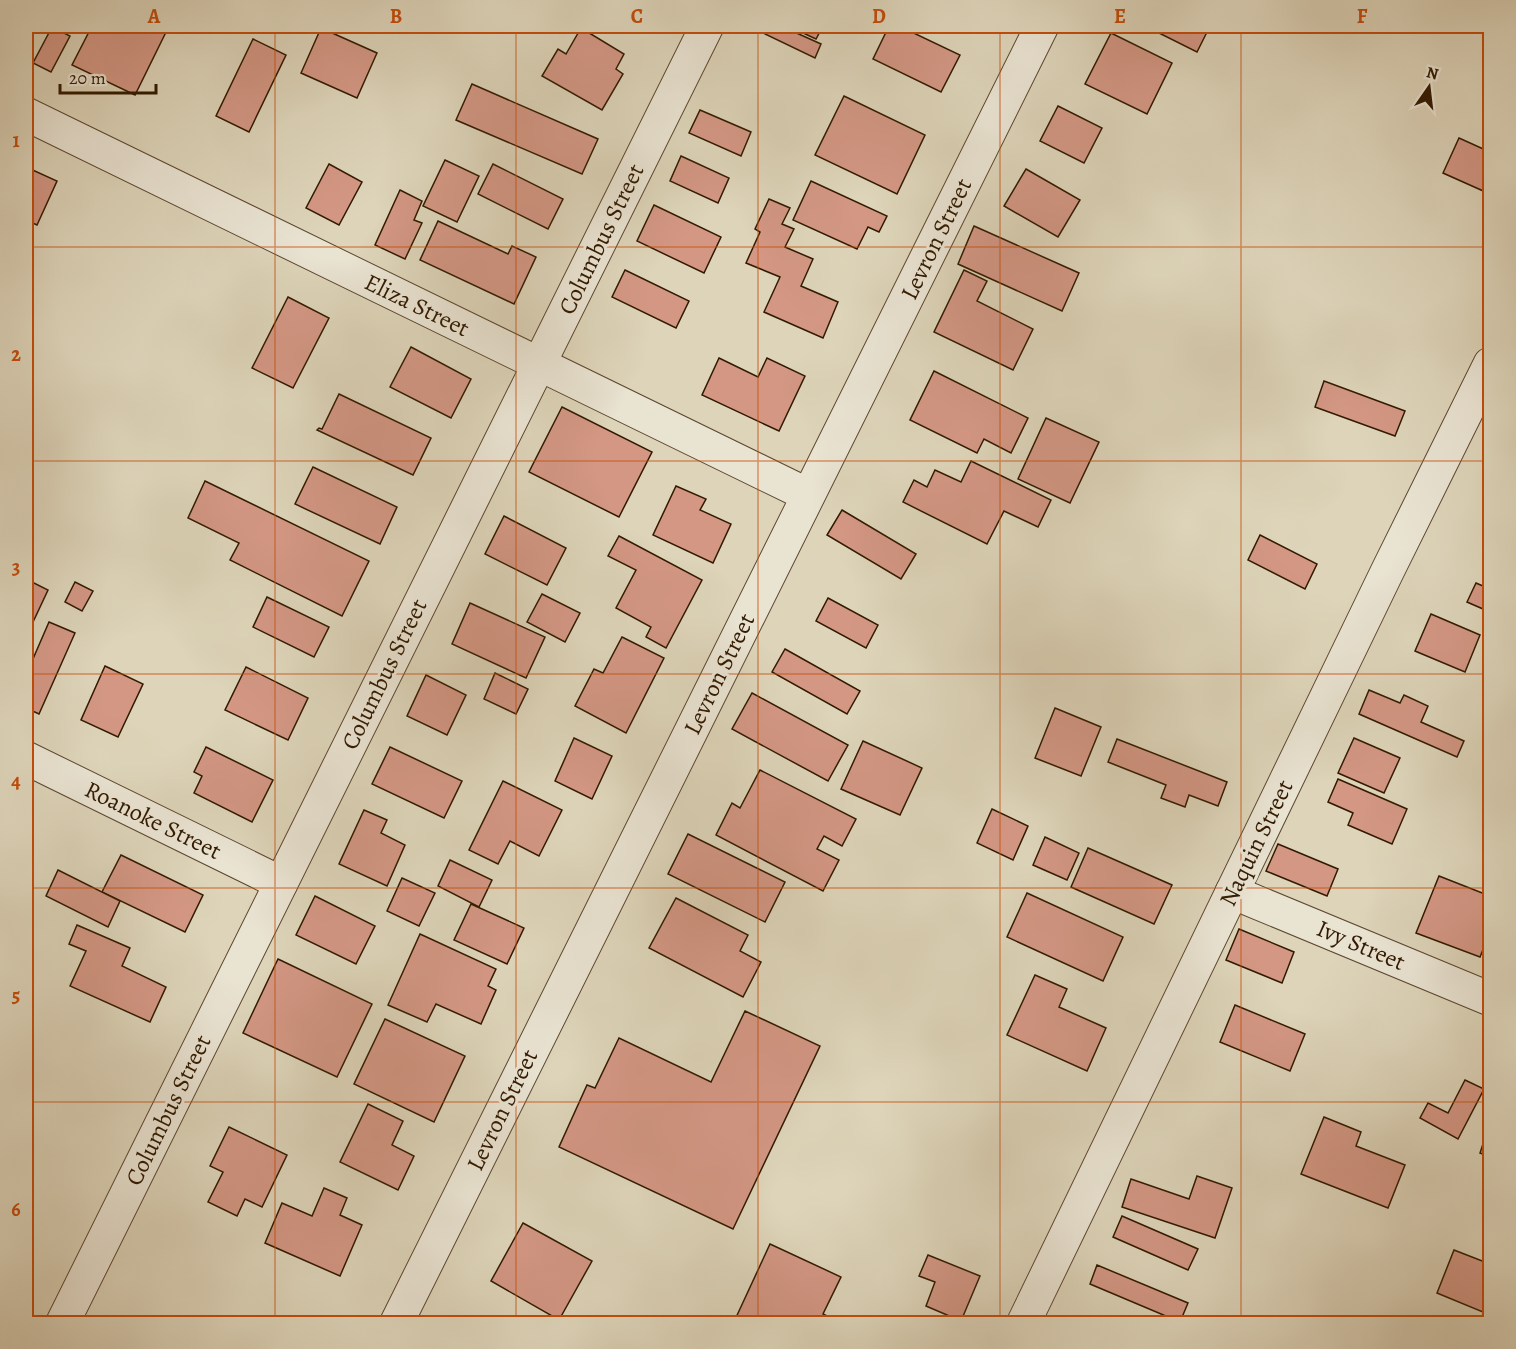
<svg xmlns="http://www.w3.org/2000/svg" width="1516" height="1349" font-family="Alegreya,serif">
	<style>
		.building { fill: #d39784; stroke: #321a01; stroke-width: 1.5 }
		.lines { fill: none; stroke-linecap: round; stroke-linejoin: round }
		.street-casing { stroke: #5d482f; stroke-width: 35 }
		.street { stroke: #e9e3d2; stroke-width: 33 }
		.grid { fill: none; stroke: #c44c0a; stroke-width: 1.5; stroke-opacity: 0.55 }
		.labels { text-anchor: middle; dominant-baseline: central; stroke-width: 6; stroke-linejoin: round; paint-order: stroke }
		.street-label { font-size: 24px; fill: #321a01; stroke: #e9e3d2 }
		.neatline { fill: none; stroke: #c44c0a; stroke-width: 2 }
		.grid-label { font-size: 20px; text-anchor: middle; font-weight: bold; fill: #c44c0a }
	</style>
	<rect width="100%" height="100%" fill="#ddd4b9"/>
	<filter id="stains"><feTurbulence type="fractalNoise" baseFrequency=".00333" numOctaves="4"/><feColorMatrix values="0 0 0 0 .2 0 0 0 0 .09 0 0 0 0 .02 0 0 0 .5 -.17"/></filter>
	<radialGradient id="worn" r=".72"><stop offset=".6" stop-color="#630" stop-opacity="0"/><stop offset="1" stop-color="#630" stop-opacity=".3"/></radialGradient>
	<g class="building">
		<polygon points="92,26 169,26 135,95 72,65"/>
		<polygon points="770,26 781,26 821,44 815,58 765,34"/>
		<polygon points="788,26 823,26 816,39"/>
		<polygon points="889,26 899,26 960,55 941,92 873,59"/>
		<polygon points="1145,26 1210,26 1197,52"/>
		<polygon points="52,27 70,36 51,72 33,63"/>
		<polygon points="321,28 377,53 357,98 301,73"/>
		<polygon points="581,28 624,54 616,69 623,74 602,110 542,76 558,49 566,54"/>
		<polygon points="1111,33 1172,63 1147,114 1085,84"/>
		<polygon points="253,39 286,55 249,132 216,116"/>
		<polygon points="472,84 598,139 582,174 456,120"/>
		<polygon points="844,96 925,135 897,194 815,155"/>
		<polygon points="1058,106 1102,128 1084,163 1040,141"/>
		<polygon points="700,110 751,132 741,156 689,133"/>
		<polygon points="1459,138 1490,152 1490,194 1443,173"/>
		<polygon points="681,156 729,178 718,203 670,181"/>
		<polygon points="445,160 479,176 457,222 423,206"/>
		<polygon points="329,164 362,182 339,225 306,208"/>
		<polygon points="493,164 563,199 548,229 478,194"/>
		<polygon points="26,167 57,181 37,225 26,220"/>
		<polygon points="1026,169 1080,200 1058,237 1004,206"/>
		<polygon points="811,181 887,216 879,232 868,227 857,249 793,220"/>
		<polygon points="400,190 422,201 414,220 422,223 405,259 375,245"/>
		<polygon points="769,199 790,208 782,224 794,229 785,247 813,259 801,286 838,302 823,338 764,312 780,277 746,263 760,232 755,229"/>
		<polygon points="654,205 721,237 704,273 637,241"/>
		<polygon points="438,221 508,254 512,246 536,257 514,304 420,260"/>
		<polygon points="974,226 1079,273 1062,311 958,264"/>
		<polygon points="625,270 689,301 676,328 612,297"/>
		<polygon points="964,270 987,281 977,301 1033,329 1013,370 934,332"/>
		<polygon points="288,297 329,318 293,388 252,368"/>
		<polygon points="411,347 471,379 451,418 390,387"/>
		<polygon points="719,358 758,377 767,358 805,376 779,431 702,395"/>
		<polygon points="934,371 1028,418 1011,453 984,439 977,453 910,420"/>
		<polygon points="1324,381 1405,411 1395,436 1315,407"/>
		<polygon points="339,394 431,438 413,475 317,430 319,428 322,429"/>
		<polygon points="562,407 652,452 619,517 529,472"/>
		<polygon points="1046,418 1099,442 1070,503 1018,479"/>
		<polygon points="971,461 1051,500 1038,527 1004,511 987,544 903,502 914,480 927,487 935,470 961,482"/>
		<polygon points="313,467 397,507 380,544 295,504"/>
		<polygon points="205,481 369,561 342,616 230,560 239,543 188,518"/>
		<polygon points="676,486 706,499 700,510 731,524 713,563 653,535"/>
		<polygon points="842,510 916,554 901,579 827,535"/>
		<polygon points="504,516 566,548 547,585 485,554"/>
		<polygon points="1260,535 1317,564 1305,589 1248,560"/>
		<polygon points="619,536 702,580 666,648 646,637 651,627 616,608 636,570 608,556"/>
		<polygon points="26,579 48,590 26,637"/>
		<polygon points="75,582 93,591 82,611 65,602"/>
		<polygon points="1476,583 1490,589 1490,612 1467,602"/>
		<polygon points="542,594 580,613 565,642 527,622"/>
		<polygon points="267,597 329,627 314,657 253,627"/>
		<polygon points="828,598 878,625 866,648 816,621"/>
		<polygon points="470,603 545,637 526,678 452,644"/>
		<polygon points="1431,614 1480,635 1465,672 1415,651"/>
		<polygon points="49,622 75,633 39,714 26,708 26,675"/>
		<polygon points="622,637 664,658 626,733 575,706 594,669 603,673"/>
		<polygon points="785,649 860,691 847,714 772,672"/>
		<polygon points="105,666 143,684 118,737 81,720"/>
		<polygon points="246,667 308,698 288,740 225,710"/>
		<polygon points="495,673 528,689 516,714 484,699"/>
		<polygon points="426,675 466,695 447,735 407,716"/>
		<polygon points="1369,690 1400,703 1404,695 1428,706 1421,722 1464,741 1457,757 1359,714"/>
		<polygon points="752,693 848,745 828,781 732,729"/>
		<polygon points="1055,708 1101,727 1081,776 1035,758"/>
		<polygon points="574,738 612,756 592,799 555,781"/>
		<polygon points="1354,738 1400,758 1384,793 1338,773"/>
		<polygon points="1117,739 1227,782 1218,806 1189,795 1185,807 1161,798 1166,785 1108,762"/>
		<polygon points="863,741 922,768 900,815 841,789"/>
		<polygon points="206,747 273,780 252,822 194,793 202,776 194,772"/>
		<polygon points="390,747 462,781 444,818 372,784"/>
		<polygon points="760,770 856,819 842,846 824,836 817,849 839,860 823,891 716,835 732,803 740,808"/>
		<polygon points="1338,779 1407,809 1392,844 1348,825 1353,813 1328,802"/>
		<polygon points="503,781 562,810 539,856 510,841 498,864 469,850"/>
		<polygon points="992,809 1028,826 1013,860 977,843"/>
		<polygon points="364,810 387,820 381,833 405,845 387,886 339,864"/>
		<polygon points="688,834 785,882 765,922 668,874"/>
		<polygon points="1045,837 1079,853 1067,880 1033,865"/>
		<polygon points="1278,844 1338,869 1327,896 1266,871"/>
		<polygon points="1088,848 1172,885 1154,924 1071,887"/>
		<polygon points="121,855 203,895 185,932 102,892"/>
		<polygon points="450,860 492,880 479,907 438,886"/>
		<polygon points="58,870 120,901 108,927 46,896"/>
		<polygon points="1439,876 1490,896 1490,932 1480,957 1416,933"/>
		<polygon points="402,878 435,893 419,926 387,911"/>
		<polygon points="1027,893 1123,937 1103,981 1007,937"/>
		<polygon points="315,896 375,926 356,964 296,935"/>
		<polygon points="676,898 748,935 740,951 761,962 743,997 649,948"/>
		<polygon points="471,904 524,928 507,964 454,940"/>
		<polygon points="77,925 130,948 122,966 166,987 150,1022 70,986 86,951 69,944"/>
		<polygon points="1239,929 1294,952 1282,983 1226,960"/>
		<polygon points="420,934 496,969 488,986 496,990 481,1024 436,1004 427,1022 388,1005"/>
		<polygon points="278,959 372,1004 337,1077 243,1033"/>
		<polygon points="1035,975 1067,989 1059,1007 1106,1028 1087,1071 1007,1035"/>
		<polygon points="1235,1005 1305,1034 1290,1071 1220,1042"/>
		<polygon points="745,1011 820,1046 733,1229 559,1147 587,1085 595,1088 619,1038 711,1082"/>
		<polygon points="385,1019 465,1056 434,1122 354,1084"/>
		<polygon points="1465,1080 1484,1089 1458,1139 1420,1118 1428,1103 1448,1113"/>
		<polygon points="368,1104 403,1121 392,1145 414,1156 398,1190 340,1162"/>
		<polygon points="1324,1117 1361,1132 1356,1146 1405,1165 1388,1208 1301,1174"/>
		<polygon points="1490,1123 1490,1157 1480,1153"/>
		<polygon points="229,1127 287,1155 262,1207 245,1199 237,1216 208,1202 223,1172 210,1166"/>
		<polygon points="1197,1176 1232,1188 1215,1238 1122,1207 1131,1179 1189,1199"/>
		<polygon points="324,1188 347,1198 340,1215 362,1225 340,1276 265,1243 282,1203 312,1216"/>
		<polygon points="1122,1216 1198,1249 1188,1270 1113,1237"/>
		<polygon points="523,1223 592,1261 559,1320 491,1281"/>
		<polygon points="770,1244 841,1277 823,1314 843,1324 733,1324"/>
		<polygon points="1454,1250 1490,1264 1490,1315 1437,1293"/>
		<polygon points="928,1255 980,1276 961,1321 926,1306 935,1282 919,1276"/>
		<polygon points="1097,1265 1188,1303 1180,1322 1090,1284"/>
	</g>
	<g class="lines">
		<g class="street-casing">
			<g id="street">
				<polyline points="26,114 808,495"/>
				<polyline points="26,758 281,883"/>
				<polyline points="1232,892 1490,999"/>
				<polyline points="62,1324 707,26"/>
				<polyline points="396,1324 1042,26"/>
				<polyline points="1023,1324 1387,572 1490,364"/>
			</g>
		</g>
		<use href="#street" class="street"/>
	</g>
	<path class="grid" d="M 275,26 L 275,1324M 516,26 L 516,1324M 758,26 L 758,1324M 1000,26 L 1000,1324M 1241,26 L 1241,1324M 26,247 L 1490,247M 26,461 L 1490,461M 26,674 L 1490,674M 26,888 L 1490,888M 26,1102 L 1490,1102"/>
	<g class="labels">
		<g class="street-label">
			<text transform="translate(601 239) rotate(-64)">Columbus Street</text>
			<text transform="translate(936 239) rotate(-64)">Levron Street</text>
			<text transform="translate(417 305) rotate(26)">Eliza Street</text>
			<text transform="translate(384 674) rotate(-64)">Columbus Street</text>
			<text transform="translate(719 674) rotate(-64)">Levron Street</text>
			<text transform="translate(153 820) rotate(26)">Roanoke Street</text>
			<text transform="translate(1256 843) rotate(-64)">Naquin Street</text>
			<text transform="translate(1361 945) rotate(23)">Ivy Street</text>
			<text transform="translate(168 1110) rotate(-64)">Columbus Street</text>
			<text transform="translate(502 1110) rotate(-64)">Levron Street</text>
		</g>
	</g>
	<rect width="1516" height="1349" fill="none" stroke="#ddd4b9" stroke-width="66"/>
	<g transform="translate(1429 87) rotate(14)" stroke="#e9e3d2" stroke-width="4.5" paint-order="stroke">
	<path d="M0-4.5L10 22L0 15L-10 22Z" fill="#321a01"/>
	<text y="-9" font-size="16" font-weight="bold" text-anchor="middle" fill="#321a01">N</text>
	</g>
	<path d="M60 84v9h96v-9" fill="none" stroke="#321a01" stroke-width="3"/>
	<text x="69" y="84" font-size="18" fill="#321a01" stroke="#e9e3d2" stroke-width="4.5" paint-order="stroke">20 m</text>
	<rect x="33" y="33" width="1450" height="1283" class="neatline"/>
	<g class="grid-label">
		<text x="154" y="23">A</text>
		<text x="396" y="23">B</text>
		<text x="637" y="23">C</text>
		<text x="879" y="23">D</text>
		<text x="1120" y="23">E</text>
		<text x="1362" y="23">F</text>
		<text x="16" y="147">1</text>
		<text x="16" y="361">2</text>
		<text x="16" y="574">3</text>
		<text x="16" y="788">4</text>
		<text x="16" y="1002">5</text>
		<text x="16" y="1216">6</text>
	</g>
	<rect width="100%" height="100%" filter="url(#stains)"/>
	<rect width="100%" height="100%" fill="url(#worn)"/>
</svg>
